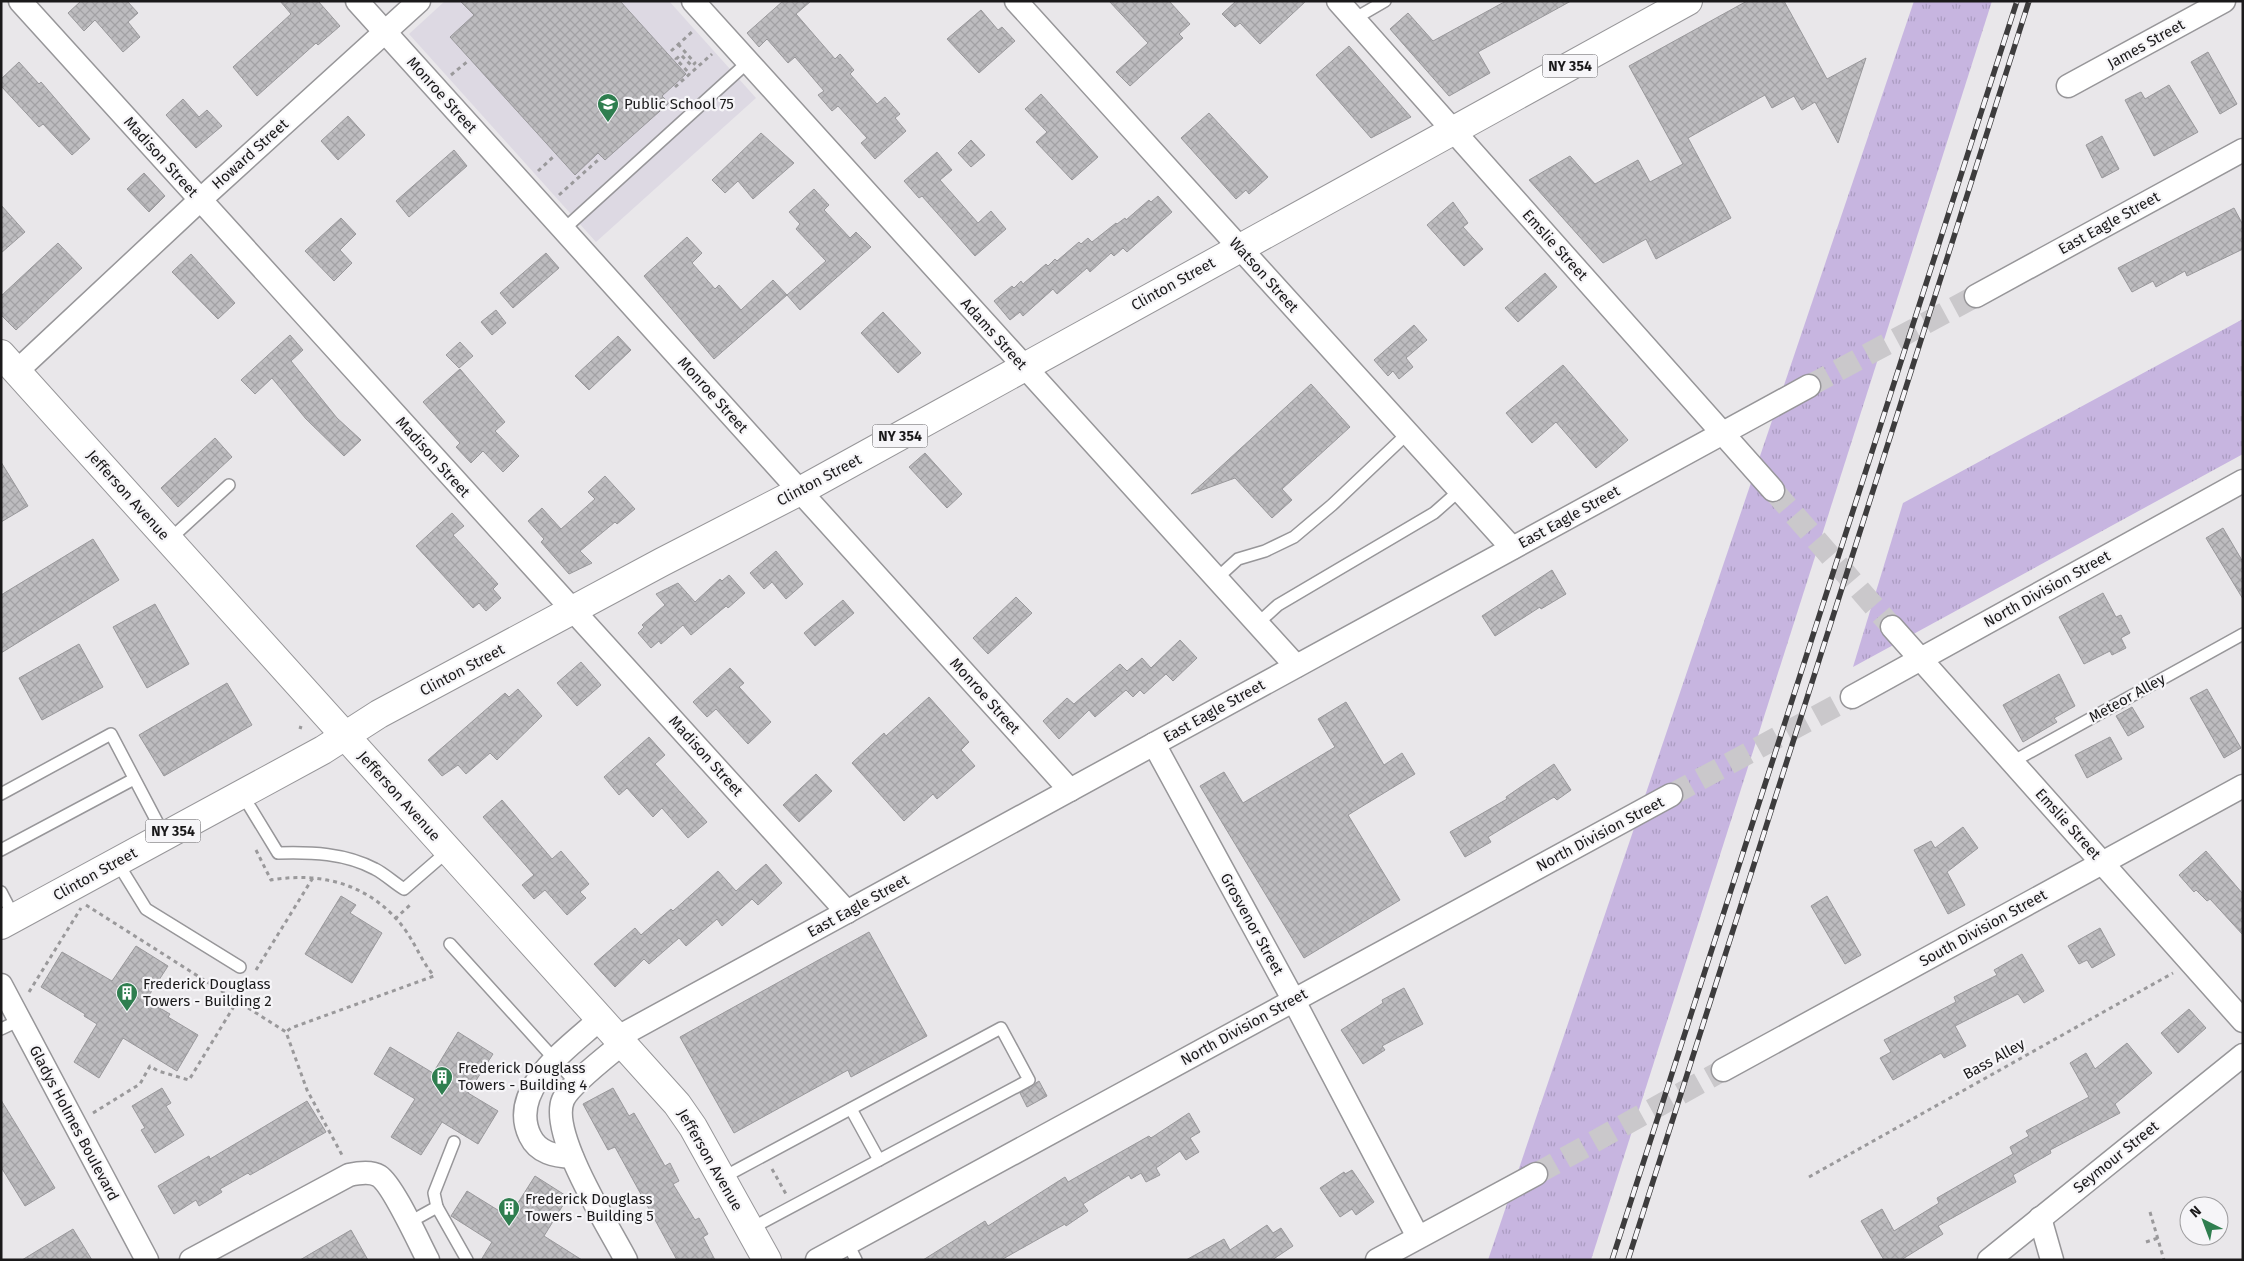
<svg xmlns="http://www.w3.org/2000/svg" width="2244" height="1261" font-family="'Fira Sans',sans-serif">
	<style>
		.built { fill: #ddd9e3 }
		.grass { fill: url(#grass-tufts) }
		.building { fill: url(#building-cross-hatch); stroke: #99989b }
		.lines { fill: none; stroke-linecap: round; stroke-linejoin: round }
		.street-tunnel { stroke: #cac8cb; stroke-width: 22; stroke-dasharray: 22 11; stroke-linecap: butt }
		.lane-casing { stroke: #979699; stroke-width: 14 }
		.street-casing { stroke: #979699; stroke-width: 25 }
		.secondary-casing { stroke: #979699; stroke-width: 30 }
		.primary-casing { stroke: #979699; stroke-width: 30 }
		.path { stroke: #9a999b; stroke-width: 3; stroke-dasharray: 4 4; stroke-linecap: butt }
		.lane { stroke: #fff; stroke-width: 11 }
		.street { stroke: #fff; stroke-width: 22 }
		.secondary { stroke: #fff; stroke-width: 28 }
		.primary { stroke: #fff; stroke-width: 28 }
		.rail-casing { stroke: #3d3c3d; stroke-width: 5.5 }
		.rail { stroke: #f6f5f8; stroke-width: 4; stroke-dasharray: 11; stroke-linecap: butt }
		.labels { text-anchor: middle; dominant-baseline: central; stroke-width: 4.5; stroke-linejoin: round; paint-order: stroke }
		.shield { fill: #f6f5f8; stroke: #5c5b5d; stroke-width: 1 }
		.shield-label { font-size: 14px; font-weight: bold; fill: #1a191a }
		.street-label { font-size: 15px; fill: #1a191a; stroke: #f6f5f8 }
		.poi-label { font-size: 15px; fill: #1a191a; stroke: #f6f5f8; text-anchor: start }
	</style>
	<defs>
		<pattern id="grass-tufts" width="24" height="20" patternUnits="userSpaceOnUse" patternTransform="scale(1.25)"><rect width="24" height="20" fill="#c7b5e0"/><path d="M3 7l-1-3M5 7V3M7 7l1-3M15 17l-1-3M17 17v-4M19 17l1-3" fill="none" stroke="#aa9bc0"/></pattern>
		<pattern id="building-cross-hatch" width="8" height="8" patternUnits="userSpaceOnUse" patternTransform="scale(1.25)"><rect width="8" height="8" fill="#bdbcbf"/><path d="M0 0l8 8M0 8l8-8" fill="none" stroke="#a2a1a4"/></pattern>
	</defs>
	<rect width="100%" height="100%" fill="#e9e7ea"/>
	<polygon class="built" points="445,1 669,1 756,98 596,242 409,34"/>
	<g class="grass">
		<polygon points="1914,1 1992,1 1591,1260 1488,1260"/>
		<polygon points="2243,319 2243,454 1853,667 1903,503"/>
	</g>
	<g class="building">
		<polygon points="81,1 127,1 138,13 128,22 140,37 123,52 95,20 84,31 68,13"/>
		<polygon points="280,1 318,1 340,26 318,45 316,43 257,96 233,67 291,14"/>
		<polygon points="460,1 620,1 686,74 662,96 669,103 605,160 598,153 575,175 450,37 474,15"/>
		<polygon points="783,1 811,1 796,14 835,59 840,54 854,70 850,74 877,104 885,97 900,114 895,118 906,131 875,159 861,143 867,138 838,106 832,111 818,95 824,91 795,57 788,63 767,39 759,47 747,33"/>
		<polygon points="1109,1 1169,1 1190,24 1179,34 1183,38 1130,86 1116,72 1148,43"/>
		<polygon points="1236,1 1306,1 1260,44 1240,23 1235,27 1222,14"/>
		<polygon points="1506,1 1571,1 1478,52 1490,73 1449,96 1390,29 1408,13 1433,41"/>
		<polygon points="1747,1 1784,1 1827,79 1866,58 1838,143 1815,102 1802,110 1794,96 1772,108 1765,95 1688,138 1731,218 1656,259 1646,239 1603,263 1529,180 1570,156 1595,184 1638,160 1650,182 1683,164 1629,66"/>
		<polygon points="981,10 998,30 1002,27 1015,41 979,73 947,39"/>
		<polygon points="1349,46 1411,117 1371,138 1316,75"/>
		<polygon points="2208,52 2237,104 2220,114 2191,62"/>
		<polygon points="19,62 39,84 41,82 90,139 72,155 43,124 39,127 1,86 1,79"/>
		<polygon points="2169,85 2198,132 2154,156 2125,100 2141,92 2145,99"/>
		<polygon points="1041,94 1098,157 1072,180 1036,142 1047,132 1025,109"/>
		<polygon points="183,99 199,117 207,110 222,126 196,148 166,115"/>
		<polygon points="1209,113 1268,177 1249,194 1246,190 1236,199 1181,138"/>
		<polygon points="348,116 365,135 338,160 321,141"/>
		<polygon points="761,133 794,163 753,199 738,181 725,193 712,180"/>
		<polygon points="2102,136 2119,169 2102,178 2086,145"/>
		<polygon points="971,140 985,155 971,167 958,153"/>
		<polygon points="454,150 467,166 409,217 396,201"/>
		<polygon points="937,152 952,170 940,180 978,223 991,211 1006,229 975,256 922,196 919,198 904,181"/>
		<polygon points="144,173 165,196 149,212 127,189"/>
		<polygon points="814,189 829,205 824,210 850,238 856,232 871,247 800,310 787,295 826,261 796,229 800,224 789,212"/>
		<polygon points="1158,196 1172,212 1127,252 1123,248 1114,256 1111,253 1090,272 1087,268 1057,294 1053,289 1023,316 1020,312 1010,320 994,301 1012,286 1014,288 1021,281 1023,284 1046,264 1048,266 1055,259 1057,261 1079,242 1081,244 1088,238 1092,242 1116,223 1117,224 1125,218 1126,220 1149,200 1151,202"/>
		<polygon points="1453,202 1468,223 1463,227 1483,249 1464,266 1427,225"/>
		<polygon points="1,205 25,232 1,253"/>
		<polygon points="2234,208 2243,225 2243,249 2187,276 2185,271 2156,287 2153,281 2132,292 2118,268"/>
		<polygon points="341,218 356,234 340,250 352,263 334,281 305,251"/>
		<polygon points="687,237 702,253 692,263 715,289 719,285 741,310 773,280 787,295 714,359 644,276"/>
		<polygon points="58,243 82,268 16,330 1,315 1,296"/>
		<polygon points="546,253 559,268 513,308 500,293"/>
		<polygon points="191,254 235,303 218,319 172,272"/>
		<polygon points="1545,273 1557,287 1518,322 1505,308"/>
		<polygon points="496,310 506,323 492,335 481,322"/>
		<polygon points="883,312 921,353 898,373 861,333"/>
		<polygon points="1414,325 1427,340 1406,358 1413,367 1399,379 1393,371 1388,376 1374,360"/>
		<polygon points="290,335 303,350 291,361 337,418 361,440 344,456 306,419 272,378 255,394 241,380"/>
		<polygon points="618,336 631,350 589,390 575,376"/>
		<polygon points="460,342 473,356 459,368 446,355"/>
		<polygon points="1563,365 1628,440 1596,468 1556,422 1532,443 1506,413"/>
		<polygon points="460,369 505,422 495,431 519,456 503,472 483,451 471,463 456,447 460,443 423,402"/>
		<polygon points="1311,384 1350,427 1282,489 1292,500 1272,518 1235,478 1191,494"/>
		<polygon points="215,438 232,457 178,507 161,488"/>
		<polygon points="925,453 962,494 947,508 909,467"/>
		<polygon points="1,462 28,506 1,522"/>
		<polygon points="605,476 635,509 617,524 615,522 580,551 592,563 569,574 541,542 544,539 528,521 542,508 561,529 595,499 588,492"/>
		<polygon points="452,513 464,526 453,535 498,584 493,589 501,598 486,611 479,603 473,608 416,546"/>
		<polygon points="2223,528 2243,562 2243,599 2206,538"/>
		<polygon points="93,539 119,580 1,653 1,595"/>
		<polygon points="776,551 803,584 786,599 772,582 764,589 750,573"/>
		<polygon points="1552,570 1566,594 1541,609 1540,607 1495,636 1482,616"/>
		<polygon points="729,575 745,593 728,608 726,606 691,635 683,625 661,644 659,641 651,648 638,633 644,627 642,625 665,605 656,594 678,583 695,602 720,579 722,581"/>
		<polygon points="2103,593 2116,617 2121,615 2130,633 2121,638 2126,648 2112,655 2110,651 2084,664 2059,617"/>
		<polygon points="1016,597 1032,613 988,654 973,638"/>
		<polygon points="843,600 854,613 815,646 804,633"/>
		<polygon points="155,604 189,664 147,688 113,627"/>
		<polygon points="1180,640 1197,658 1173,681 1166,674 1144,694 1140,690 1133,697 1126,690 1095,717 1089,710 1059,739 1043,721 1067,698 1074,704 1120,664 1127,671 1142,658 1151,668"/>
		<polygon points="79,644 103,687 42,720 19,678"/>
		<polygon points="581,662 601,685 577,706 557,683"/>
		<polygon points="730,668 744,683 739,687 771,722 748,744 716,709 707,717 693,702"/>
		<polygon points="2059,674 2075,706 2054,718 2057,722 2023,742 2003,705"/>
		<polygon points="227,683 252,725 164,776 139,735"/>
		<polygon points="518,689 542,716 497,760 490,753 466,774 458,765 442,776 428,760 505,693 509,697"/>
		<polygon points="2207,689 2241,748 2224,758 2190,698"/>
		<polygon points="929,697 969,742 961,750 975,766 937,799 933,794 904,821 852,763 884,733 886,736"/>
		<polygon points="1346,702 1384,765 1402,753 1415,774 1348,815 1400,900 1304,958 1200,786 1224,772 1243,803 1335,747 1318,719"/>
		<polygon points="2132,707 2144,727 2128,736 2116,716"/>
		<polygon points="649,737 665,755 655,764 707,822 688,838 662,808 653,817 627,788 619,795 604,777"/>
		<polygon points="2110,737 2122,759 2087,778 2075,755"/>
		<polygon points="1554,764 1571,790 1557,800 1554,797 1488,837 1491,842 1465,857 1450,832 1507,799 1506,797"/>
		<polygon points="816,774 832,791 799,822 783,805"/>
		<polygon points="502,800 552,859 561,851 589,884 580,892 586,898 567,915 545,890 534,899 522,885 534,875 483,817"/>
		<polygon points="1963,827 1978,848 1947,872 1965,905 1948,914 1914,850 1931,841 1935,848"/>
		<polygon points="2206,851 2243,894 2243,935 2210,899 2207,901 2196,890 2194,892 2179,875"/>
		<polygon points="766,864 782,883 758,905 752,899 722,926 717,919 686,946 679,938 649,964 644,959 615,987 594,964 635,928 641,935 671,909 673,911 718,871 736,891"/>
		<polygon points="341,896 356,905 350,913 382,933 352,983 305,954"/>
		<polygon points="1827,896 1861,955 1845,964 1811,906"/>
		<polygon points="2100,928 2115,955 2092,968 2087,960 2079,964 2068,946"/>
		<polygon points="869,932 927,1036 851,1077 848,1070 734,1133 680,1037"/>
		<polygon points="136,946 168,966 146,1000 170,1014 168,1017 198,1035 177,1071 123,1038 99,1078 74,1062 97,1024 84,1016 85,1014 41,987 62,952 112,981"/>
		<polygon points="2022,954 2044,991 2024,1003 2018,994 1955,1026 1966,1046 1944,1058 1941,1053 1893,1080 1880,1058 1891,1052 1884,1040 1956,1002 1954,997 1997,975 1994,970"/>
		<polygon points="1404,988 1423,1024 1382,1046 1385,1050 1363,1064 1341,1030 1383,1003 1382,1000"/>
		<polygon points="2189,1009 2206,1028 2178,1053 2161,1033"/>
		<polygon points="458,1032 493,1054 468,1093 498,1111 478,1144 442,1122 421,1155 391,1137 415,1099 374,1074 390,1047 433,1073"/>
		<polygon points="2127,1043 2152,1073 2115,1104 2120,1113 2050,1150 2051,1153 2013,1175 2016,1182 1938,1226 1943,1234 1901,1260 1884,1260 1861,1221 1882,1209 1894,1231 1939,1203 1937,1198 2013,1154 2010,1147 2029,1136 2026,1131 2089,1097 2070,1063 2086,1053 2095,1069"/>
		<polygon points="1039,1081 1047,1096 1027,1107 1020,1093"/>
		<polygon points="162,1088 171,1103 166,1106 184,1135 155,1153 141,1130 145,1128 132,1106"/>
		<polygon points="613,1088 629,1116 634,1113 665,1166 670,1163 679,1181 673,1184 695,1220 699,1218 708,1234 703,1237 715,1260 677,1260 615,1147 608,1150 583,1104"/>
		<polygon points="1,1100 55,1188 25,1206 1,1167"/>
		<polygon points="307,1101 326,1132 250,1175 248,1173 220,1189 222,1192 199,1206 196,1200 174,1214 158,1186 209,1156 210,1159"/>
		<polygon points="1189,1113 1200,1132 1190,1138 1199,1152 1186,1160 1180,1151 1156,1168 1160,1175 1146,1182 1141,1173 1131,1179 1129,1175 1083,1204 1088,1211 1066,1226 1065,1224 1001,1260 923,1260 985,1221 988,1226 1065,1177 1068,1182 1149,1136 1151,1138"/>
		<polygon points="1352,1170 1374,1202 1356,1215 1352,1209 1340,1217 1320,1188 1344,1172 1345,1174"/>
		<polygon points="535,1176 568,1197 544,1236 582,1260 481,1260 492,1242 451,1216 467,1191 509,1217"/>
		<polygon points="1267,1225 1273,1233 1281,1228 1293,1246 1272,1260 1186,1260 1224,1239 1230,1250"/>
		<polygon points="73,1229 92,1260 22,1260"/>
		<polygon points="351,1230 368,1260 300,1260"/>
	</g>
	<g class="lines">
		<g class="street-tunnel">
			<polyline points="1809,386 1976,296"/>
			<polyline points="1773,490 1892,627"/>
			<polyline points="1671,795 1852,697"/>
			<polyline points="1536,1174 1723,1070"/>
		</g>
		<g class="lane-casing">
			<g id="lane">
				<polyline points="1354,19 1385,1"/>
				<polyline points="563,230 748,62"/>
				<polyline points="169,540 229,485"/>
				<polyline points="1216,579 1238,559 1265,551 1294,537 1332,505 1408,433"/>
				<polyline points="1257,624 1278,605 1434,513 1460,490"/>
				<polyline points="2012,762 2243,634"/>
				<polyline points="1,794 111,734 164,835"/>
				<path d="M 242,794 L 278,853 C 311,852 345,853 375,869 C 385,874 394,883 404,889 L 449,850"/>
				<polyline points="1,850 134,779"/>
				<polyline points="117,862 146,909 240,967"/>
				<polyline points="1,892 14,917"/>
				<polyline points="450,944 577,1084"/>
				<polyline points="1,1029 20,1020"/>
				<polyline points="851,1109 879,1160"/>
				<polyline points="722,1178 1001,1028 1029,1080 750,1229"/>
				<polyline points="437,1207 467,1260"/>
				<polyline points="408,1223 437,1207 434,1193 454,1142"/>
				<polyline points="848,1244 856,1260"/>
			</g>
		</g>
		<g class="street-casing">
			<g id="street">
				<polyline points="20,1 847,912"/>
				<polyline points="357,1 1070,790"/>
				<polyline points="693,1 1296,666"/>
				<polyline points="1016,1 1512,548"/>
				<polyline points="1338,1 1773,490"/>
				<polyline points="2068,86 2224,1"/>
				<polyline points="1976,296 2243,150"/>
				<polyline points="17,371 200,200 419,1"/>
				<polyline points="1892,627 2243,1021"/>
				<polyline points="1852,697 2243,481"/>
				<polyline points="1154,744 1293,999 1418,1237"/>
				<polyline points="1,985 147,1260"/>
				<polyline points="618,1037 1809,386"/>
				<path d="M 624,1042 C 610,1054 569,1085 563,1100 C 549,1134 609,1227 626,1260"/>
				<polyline points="1723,1070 2243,786"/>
				<path d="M 572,1157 C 555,1156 538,1153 530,1136 C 507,1088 571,1046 601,1018"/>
				<polyline points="2040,1218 2052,1260"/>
				<path d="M 191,1260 L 349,1175 C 358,1173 371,1171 379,1176 C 393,1185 419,1243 428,1260"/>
				<polyline points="817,1260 1671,795"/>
				<polyline points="1377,1260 1536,1174"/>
				<polyline points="1989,1260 2243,1055"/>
			</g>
		</g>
		<g class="secondary-casing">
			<polyline id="secondary" points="1,354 677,1104 693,1127 767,1260"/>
		</g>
		<g class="primary-casing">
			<polyline id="primary" points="1,925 323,750 379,714 662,562 800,491 1688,1"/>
		</g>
		<g class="path">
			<polyline points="678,44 695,63 692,66 681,55 676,59 690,74"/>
			<polyline points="671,51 693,31"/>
			<polyline points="451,75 468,61"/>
			<polyline points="675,87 712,54"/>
			<polyline points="538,171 553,157"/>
			<polyline points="559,195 598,160"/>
			<polyline points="299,727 302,728"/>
			<path d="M 256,850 L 271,880 C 324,871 374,886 406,931 C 417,947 422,962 434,976 L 291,1028 L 286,1032"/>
			<polyline points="86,905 286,1032 307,1090 342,1155"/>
			<polyline points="395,919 411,904"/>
			<polyline points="256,970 314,876"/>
			<polyline points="29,992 81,908"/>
			<polyline points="93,1113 140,1084 150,1066 158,1071 189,1080 250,980"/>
			<polyline points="772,1169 786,1194"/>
			<polyline points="1809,1177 2173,973"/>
			<polyline points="2150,1212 2164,1260"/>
			<polyline points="2146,1242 2158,1238"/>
		</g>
		<use href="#lane" class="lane"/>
		<use href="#street" class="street"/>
		<use href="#secondary" class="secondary"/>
		<use href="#primary" class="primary"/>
		<g class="rail-casing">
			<g id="rail">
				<polyline points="1612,1260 2017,1"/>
				<polyline points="1628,1260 2029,1"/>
			</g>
		</g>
		<use href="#rail" class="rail"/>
	</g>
	<defs>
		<g id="school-pin" transform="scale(1.125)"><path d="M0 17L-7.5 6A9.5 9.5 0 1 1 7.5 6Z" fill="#2f7e4f" stroke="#f6f5f8"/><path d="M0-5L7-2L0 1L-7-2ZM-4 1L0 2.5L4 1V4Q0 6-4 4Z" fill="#fff"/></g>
		<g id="building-pin" transform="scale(1.125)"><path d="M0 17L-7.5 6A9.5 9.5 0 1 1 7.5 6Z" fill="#2f7e4f" stroke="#f6f5f8"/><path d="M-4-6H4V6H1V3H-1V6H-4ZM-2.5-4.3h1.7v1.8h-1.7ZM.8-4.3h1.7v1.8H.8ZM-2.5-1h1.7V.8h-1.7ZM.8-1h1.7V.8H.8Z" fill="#fff"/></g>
	</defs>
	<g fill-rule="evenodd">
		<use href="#school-pin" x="608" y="104"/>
		<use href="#building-pin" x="127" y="993"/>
		<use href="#building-pin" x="442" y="1077"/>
		<use href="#building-pin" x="509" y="1208"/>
	</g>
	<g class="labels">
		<g class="shield">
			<rect x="1542.5" y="54.5" width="55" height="23" rx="4"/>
			<rect x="872.5" y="424.5" width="55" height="23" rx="4"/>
			<rect x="145.5" y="819.5" width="55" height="23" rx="4"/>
		</g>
		<g class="shield-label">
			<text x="1570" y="66">NY 354</text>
			<text x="900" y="436">NY 354</text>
			<text x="173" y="831">NY 354</text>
		</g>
		<g class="street-label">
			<text transform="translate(2146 44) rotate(-29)">James Street</text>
			<text transform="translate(442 95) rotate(48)">Monroe Street</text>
			<text transform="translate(250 154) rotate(-42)">Howard Street</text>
			<text transform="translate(161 157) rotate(48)">Madison Street</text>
			<text transform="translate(2109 223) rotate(-29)">East Eagle Street</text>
			<text transform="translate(1555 245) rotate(48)">Emslie Street</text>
			<text transform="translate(1264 275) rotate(48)">Watson Street</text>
			<text transform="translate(1173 284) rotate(-29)">Clinton Street</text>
			<text transform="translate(994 334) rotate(48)">Adams Street</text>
			<text transform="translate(713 395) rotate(48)">Monroe Street</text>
			<text transform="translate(433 457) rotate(48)">Madison Street</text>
			<text transform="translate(819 480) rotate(-28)">Clinton Street</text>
			<text transform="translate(128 495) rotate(48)">Jefferson Avenue</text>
			<text transform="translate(1569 517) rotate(-29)">East Eagle Street</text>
			<text transform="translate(2047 589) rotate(-29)">North Division Street</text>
			<text transform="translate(462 670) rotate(-28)">Clinton Street</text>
			<text transform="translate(985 696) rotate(48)">Monroe Street</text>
			<text transform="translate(2127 698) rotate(-29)">Meteor Alley</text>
			<text transform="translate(1214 711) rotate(-29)">East Eagle Street</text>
			<text transform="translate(706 756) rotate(48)">Madison Street</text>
			<text transform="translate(399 796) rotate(48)">Jefferson Avenue</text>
			<text transform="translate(2068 824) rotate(48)">Emslie Street</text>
			<text transform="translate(1600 834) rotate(-28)">North Division Street</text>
			<text transform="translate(95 874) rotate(-29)">Clinton Street</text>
			<text transform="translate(858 906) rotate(-29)">East Eagle Street</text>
			<text transform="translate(1252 924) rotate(61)">Grosvenor Street</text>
			<text transform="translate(1983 928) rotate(-29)">South Division Street</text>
			<text transform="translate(1244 1027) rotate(-29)">North Division Street</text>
			<text transform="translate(1994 1059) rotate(-29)">Bass Alley</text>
			<text transform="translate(74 1123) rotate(62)">Gladys Holmes Boulevard</text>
			<text transform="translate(2116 1157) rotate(-39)">Seymour Street</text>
			<text transform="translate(710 1160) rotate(60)">Jefferson Avenue</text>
		</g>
		<g class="poi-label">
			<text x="624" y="104">Public School 75</text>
			<text x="143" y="984">Frederick Douglass<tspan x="143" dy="17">Towers - Building 2</tspan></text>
			<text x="458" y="1068">Frederick Douglass<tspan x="458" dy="17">Towers - Building 4</tspan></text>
			<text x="525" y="1199">Frederick Douglass<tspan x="525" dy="17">Towers - Building 5</tspan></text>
		</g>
	</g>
	<rect width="2244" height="1261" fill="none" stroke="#1a191a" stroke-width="5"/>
	<g transform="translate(2204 1221) rotate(318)"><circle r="24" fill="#f6f5f8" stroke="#9e9d9f"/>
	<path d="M0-4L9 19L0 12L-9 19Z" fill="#2f7e4f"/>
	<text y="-8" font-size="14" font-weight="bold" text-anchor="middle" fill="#1a191a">N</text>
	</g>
</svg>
